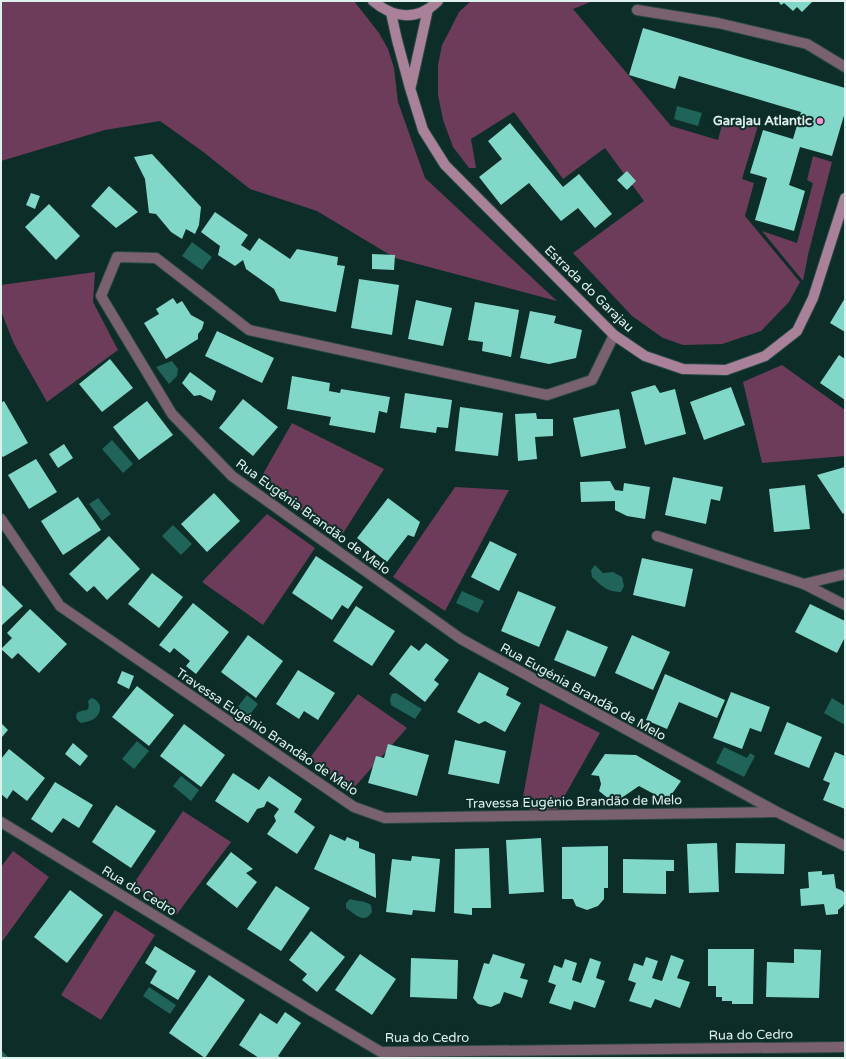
<svg xmlns="http://www.w3.org/2000/svg" width="846" height="1059" font-family="'Varela Round',sans-serif">
	<style>
		.green { fill: #6c3c5a }
		.water { fill: #206459 }
		.lines { fill: none; stroke-linecap: round; stroke-linejoin: round }
		.stream { stroke: #206459; stroke-width: 6 }
		.building { fill: #82d8c8 }
		.street-casing { stroke: #2a4844; stroke-width: 12 }
		.secondary-casing { stroke: #2a4844; stroke-width: 12 }
		.street { stroke: #7a616f; stroke-width: 10 }
		.secondary { stroke: #a98199; stroke-width: 10 }
		.poi-dot { fill: #f690d0; stroke: #0c2d28; stroke-width: 1.5 }
		.labels { text-anchor: middle; dominant-baseline: central; stroke-width: 4; stroke-linejoin: round; paint-order: stroke }
		.poi-label { font-size: 13px; font-weight: bold; fill: #dff1ed; stroke: #0c2d28; text-anchor: end }
		.street-label { font-size: 13px; fill: #dff1ed; stroke: #0c2d28 }
	</style>
	<rect width="100%" height="100%" fill="#0c2d28"/>
	<g class="green">
		<polygon points="1,1 354,1 379,33 388,49 394,68 398,102 425,178 557,301 395,258 317,211 250,189 202,151 160,121 105,130 1,161"/>
		<polygon points="471,1 593,1 573,9 671,126 718,140 724,117 758,126 742,179 754,183 745,216 800,282 789,302 761,331 722,344 683,345 663,338 632,316 573,253 644,201 605,148 563,179 514,112 471,139 476,168 469,168 453,147 443,120 438,95 438,65 442,45 450,30 459,12"/>
		<polygon points="813,156 832,162 808,255 803,281 762,231 797,243 813,183 807,180"/>
		<polygon points="95,272 93,302 118,350 47,402 14,344 1,311 1,285"/>
		<polygon points="782,365 845,410 845,456 762,463 743,382"/>
		<polygon points="292,423 384,469 340,538 259,481"/>
		<polygon points="455,487 509,490 445,611 393,577"/>
		<polygon points="267,514 315,548 263,625 202,582"/>
		<polygon points="358,694 407,728 352,790 309,759"/>
		<polygon points="540,703 600,733 555,813 521,808"/>
		<polygon points="183,811 231,842 177,914 132,886"/>
		<polygon points="13,851 49,877 1,943 1,867"/>
		<polygon points="115,910 155,935 101,1020 61,995"/>
	</g>
	<g class="water">
		<polygon points="677,106 702,113 698,126 674,119"/>
		<polygon points="192,242 212,257 202,270 182,256"/>
		<polygon points="172,361 178,369 177,376 169,384 156,367"/>
		<polygon points="112,440 133,464 123,473 102,449"/>
		<polygon points="98,498 111,514 102,521 89,504"/>
		<polygon points="173,525 192,544 181,555 162,536"/>
		<path d="M 595,565 L 603,573 L 613,572 L 622,577 L 624,586 L 621,592 C 607,592 602,586 592,577 L 591,570 Z"/>
		<polygon points="462,591 484,601 478,613 456,603"/>
		<polygon points="396,693 422,709 415,719 391,705 390,699 392,694"/>
		<polygon points="247,695 258,704 248,717 236,709"/>
		<path d="M 92,698 C 103,702 102,713 94,719 C 90,721 86,722 81,723 C 77,720 75,718 77,713 C 84,708 91,714 88,701 L 90,699 Z"/>
		<polygon points="832,698 845,706 845,725 824,713"/>
		<polygon points="137,741 149,751 134,769 122,759"/>
		<polygon points="724,747 747,758 750,753 755,756 744,777 716,763"/>
		<polygon points="181,776 199,790 191,801 173,786"/>
		<path d="M 350,899 C 356,901 366,901 371,905 L 372,912 C 364,925 355,914 346,908 L 346,903 Z"/>
		<polygon points="149,987 176,1005 170,1014 143,996"/>
	</g>
	<g class="lines">
		<polyline class="stream" points="1,1054 5,1058"/>
	</g>
	<g class="building">
		<polygon points="778,1 813,1 802,12 797,7 793,11 784,3 781,5"/>
		<polygon points="643,28 845,88 845,112 832,156 800,147 789,185 805,191 794,231 755,220 767,178 750,173 763,130 793,139 801,112 679,76 675,89 629,75"/>
		<polygon points="510,123 563,187 579,174 612,214 595,228 578,208 561,221 529,183 501,205 479,177 502,159 488,141"/>
		<polygon points="152,154 201,207 199,225 195,234 186,229 182,239 171,232 156,214 149,213 145,179 134,157"/>
		<polygon points="627,171 636,181 627,190 617,180"/>
		<polygon points="109,186 138,212 116,228 91,206"/>
		<polygon points="31,193 40,196 35,209 26,205"/>
		<polygon points="49,204 80,236 56,260 25,227"/>
		<polygon points="215,212 248,235 241,245 250,251 259,238 290,259 297,249 338,257 337,265 345,266 336,312 280,301 274,289 246,269 243,260 235,266 218,255 220,246 201,232"/>
		<polygon points="372,254 395,255 394,270 372,269"/>
		<polygon points="359,279 399,285 392,335 351,328"/>
		<polygon points="173,298 177,304 182,301 191,315 204,322 202,329 198,334 198,339 166,359 144,323 159,314 156,309"/>
		<polygon points="845,298 845,332 830,323"/>
		<polygon points="416,300 452,308 443,346 408,339"/>
		<polygon points="475,302 519,310 511,357 482,351 483,342 468,340"/>
		<polygon points="530,311 556,316 554,323 582,330 576,358 549,364 520,358"/>
		<polygon points="217,331 274,358 262,383 205,356"/>
		<polygon points="839,355 845,359 845,400 820,383"/>
		<polygon points="110,359 133,388 102,412 79,384"/>
		<polygon points="190,372 216,391 212,401 200,395 194,396 182,383"/>
		<polygon points="292,376 330,383 329,391 340,393 341,389 390,397 387,413 379,411 375,433 329,425 331,417 287,409"/>
		<polygon points="655,385 660,393 675,389 686,434 645,445 631,392"/>
		<polygon points="731,387 745,425 704,440 690,402"/>
		<polygon points="405,393 452,400 448,428 437,427 436,433 400,428"/>
		<polygon points="243,399 278,427 253,456 219,428"/>
		<polygon points="4,401 28,443 3,457 1,455 1,403"/>
		<polygon points="147,401 173,435 139,460 113,427"/>
		<polygon points="460,407 503,413 498,456 455,451"/>
		<polygon points="619,409 626,448 581,457 573,418"/>
		<polygon points="536,413 537,419 553,419 553,436 535,437 537,459 518,461 515,414"/>
		<polygon points="64,444 73,458 58,468 49,454"/>
		<polygon points="36,459 57,492 29,509 8,475"/>
		<polygon points="845,467 845,512 843,514 817,475"/>
		<polygon points="673,477 723,487 720,501 711,499 706,524 665,515"/>
		<polygon points="610,481 615,490 623,491 624,483 650,487 645,519 627,516 615,510 615,501 581,502 580,482"/>
		<polygon points="805,485 810,529 774,532 769,489"/>
		<polygon points="214,493 240,521 207,552 181,524"/>
		<polygon points="78,497 101,530 63,555 41,521"/>
		<polygon points="388,498 420,522 414,537 408,535 387,562 357,538"/>
		<polygon points="109,536 140,569 107,600 94,586 87,592 69,574"/>
		<polygon points="490,541 517,554 499,591 471,577"/>
		<polygon points="316,556 363,587 348,609 342,605 332,620 292,593"/>
		<polygon points="642,558 693,569 685,607 633,595"/>
		<polygon points="152,573 183,597 159,628 128,604"/>
		<polygon points="1,584 23,606 1,626"/>
		<polygon points="518,591 556,607 539,647 501,631"/>
		<polygon points="193,603 229,632 196,674 186,666 190,661 174,648 170,653 159,645"/>
		<polygon points="810,604 845,621 845,637 837,653 795,632"/>
		<polygon points="356,606 395,631 372,666 333,641"/>
		<polygon points="30,609 67,644 39,673 18,653 12,659 1,649 12,638 7,633"/>
		<polygon points="567,630 608,647 595,677 554,660"/>
		<polygon points="248,635 283,661 256,698 221,672"/>
		<polygon points="632,635 670,652 653,690 615,673"/>
		<polygon points="426,643 449,660 434,680 439,684 425,702 389,674 411,645 419,651"/>
		<polygon points="298,670 335,693 318,720 304,711 299,719 276,704"/>
		<polygon points="122,671 134,676 129,689 117,683"/>
		<polygon points="479,672 509,688 506,695 521,703 505,732 485,721 479,724 457,712"/>
		<polygon points="665,674 725,700 717,718 679,702 667,729 646,720"/>
		<polygon points="137,686 174,715 149,746 112,717"/>
		<polygon points="731,692 770,707 761,732 750,728 742,749 713,738"/>
		<polygon points="787,722 822,737 809,768 774,754"/>
		<polygon points="1,723 8,730 1,738"/>
		<polygon points="184,724 225,755 201,787 160,756"/>
		<polygon points="455,740 506,751 499,784 448,774"/>
		<polygon points="73,743 88,756 80,766 65,754"/>
		<polygon points="388,744 429,755 417,796 368,783 376,756 384,758"/>
		<polygon points="9,749 45,778 27,801 13,790 7,799 1,794 1,759"/>
		<polygon points="835,752 845,756 845,809 823,800 830,783 823,780"/>
		<polygon points="605,754 636,755 681,781 667,801 639,786 614,803 599,791 601,784 599,776 591,775"/>
		<polygon points="233,773 259,790 269,776 302,799 294,812 315,827 297,854 267,834 276,821 274,816 279,809 275,806 267,801 264,807 257,809 248,823 215,801"/>
		<polygon points="55,782 93,805 79,828 63,818 52,833 31,819"/>
		<polygon points="116,805 156,831 131,868 92,842"/>
		<polygon points="330,834 345,841 347,837 359,842 359,848 375,854 376,898 314,869"/>
		<polygon points="541,838 544,892 509,894 506,840"/>
		<polygon points="717,843 719,892 689,893 687,844"/>
		<polygon points="736,843 785,844 784,874 735,873"/>
		<polygon points="608,846 608,888 604,888 604,899 598,906 587,910 576,906 573,899 562,899 562,847"/>
		<polygon points="489,848 491,908 472,908 472,915 454,913 455,849"/>
		<polygon points="231,852 253,869 246,873 257,882 237,908 206,884"/>
		<polygon points="412,856 440,859 435,912 413,910 412,915 386,912 392,859 411,861"/>
		<polygon points="623,859 674,860 674,871 666,871 666,894 623,893"/>
		<polygon points="822,871 822,875 834,874 836,888 843,891 845,895 845,902 843,906 838,910 838,914 826,915 824,904 801,906 800,889 809,888 808,872"/>
		<polygon points="276,886 310,908 281,951 247,929"/>
		<polygon points="70,890 103,915 67,963 34,937"/>
		<polygon points="311,931 345,957 317,992 302,980 307,974 289,960"/>
		<polygon points="155,946 196,971 178,1000 150,983 157,971 145,963"/>
		<polygon points="708,949 754,949 753,1004 732,1004 732,1001 722,1001 722,997 716,997 716,986 708,986"/>
		<polygon points="794,949 821,950 819,998 766,997 767,962 794,963"/>
		<polygon points="360,954 396,979 372,1015 335,990"/>
		<polygon points="493,954 525,964 520,978 528,980 522,998 504,992 500,1003 491,1007 478,1004 473,998 484,963 489,964"/>
		<polygon points="671,955 684,960 677,978 690,982 680,1008 655,999 651,1008 629,1001 636,983 628,980 634,963 643,966 646,957 658,961 652,978 662,981"/>
		<polygon points="411,958 458,960 457,999 410,997"/>
		<polygon points="590,958 601,962 596,978 605,981 595,1008 574,1001 571,1010 549,1003 556,985 548,982 554,965 562,968 565,959 577,963 572,980 581,983"/>
		<polygon points="209,975 245,1000 205,1058 169,1033"/>
		<polygon points="285,1012 301,1023 278,1056 281,1058 259,1058 239,1045 260,1013 277,1024"/>
	</g>
	<g class="lines">
		<g class="street-casing">
			<g id="street">
				<polyline points="637,10 718,23 807,44 845,67"/>
				<polyline points="614,335 592,380 547,395 249,330 156,258 117,257 101,296 172,414 232,476 461,639 777,812 845,846"/>
				<polyline points="1,519 60,606 354,807 385,818 775,812"/>
				<polyline points="657,536 804,584 845,605"/>
				<polyline points="804,584 845,574"/>
				<polyline points="1,822 310,1010 381,1052 845,1047"/>
			</g>
		</g>
		<g class="secondary-casing">
			<g id="secondary">
				<path d="M 373,1 C 394,19 418,21 438,1"/>
				<polyline points="391,13 397,40 410,88 423,130 445,165 614,335 645,356 683,369 726,370 765,356 797,331 813,298 845,198"/>
				<polyline points="411,86 428,9"/>
			</g>
		</g>
		<use href="#street" class="street"/>
		<use href="#secondary" class="secondary"/>
	</g>
	<circle class="poi-dot" cx="820" cy="121" r="4"/>
	<g class="labels">
		<g class="poi-label">
			<text x="812" y="121">Garajau Atlantic</text>
		</g>
		<g class="street-label">
			<text transform="translate(589 289) rotate(44)">Estrada do Garajau</text>
			<text transform="translate(313 517) rotate(36)">Rua Eugénia Brandão de Melo</text>
			<text transform="translate(583 692) rotate(29)">Rua Eugénia Brandão de Melo</text>
			<text transform="translate(267 732) rotate(34)">Travessa Eugénio Brandão de Melo</text>
			<text transform="translate(574 802) rotate(-1)">Travessa Eugénio Brandão de Melo</text>
			<text transform="translate(139 891) rotate(31)">Rua do Cedro</text>
			<text transform="translate(751 1035) rotate(-1)">Rua do Cedro</text>
			<text x="427" y="1038">Rua do Cedro</text>
		</g>
	</g>
	<rect width="846" height="1059" fill="none" stroke="#dff1ed" stroke-width="4"/>
</svg>
